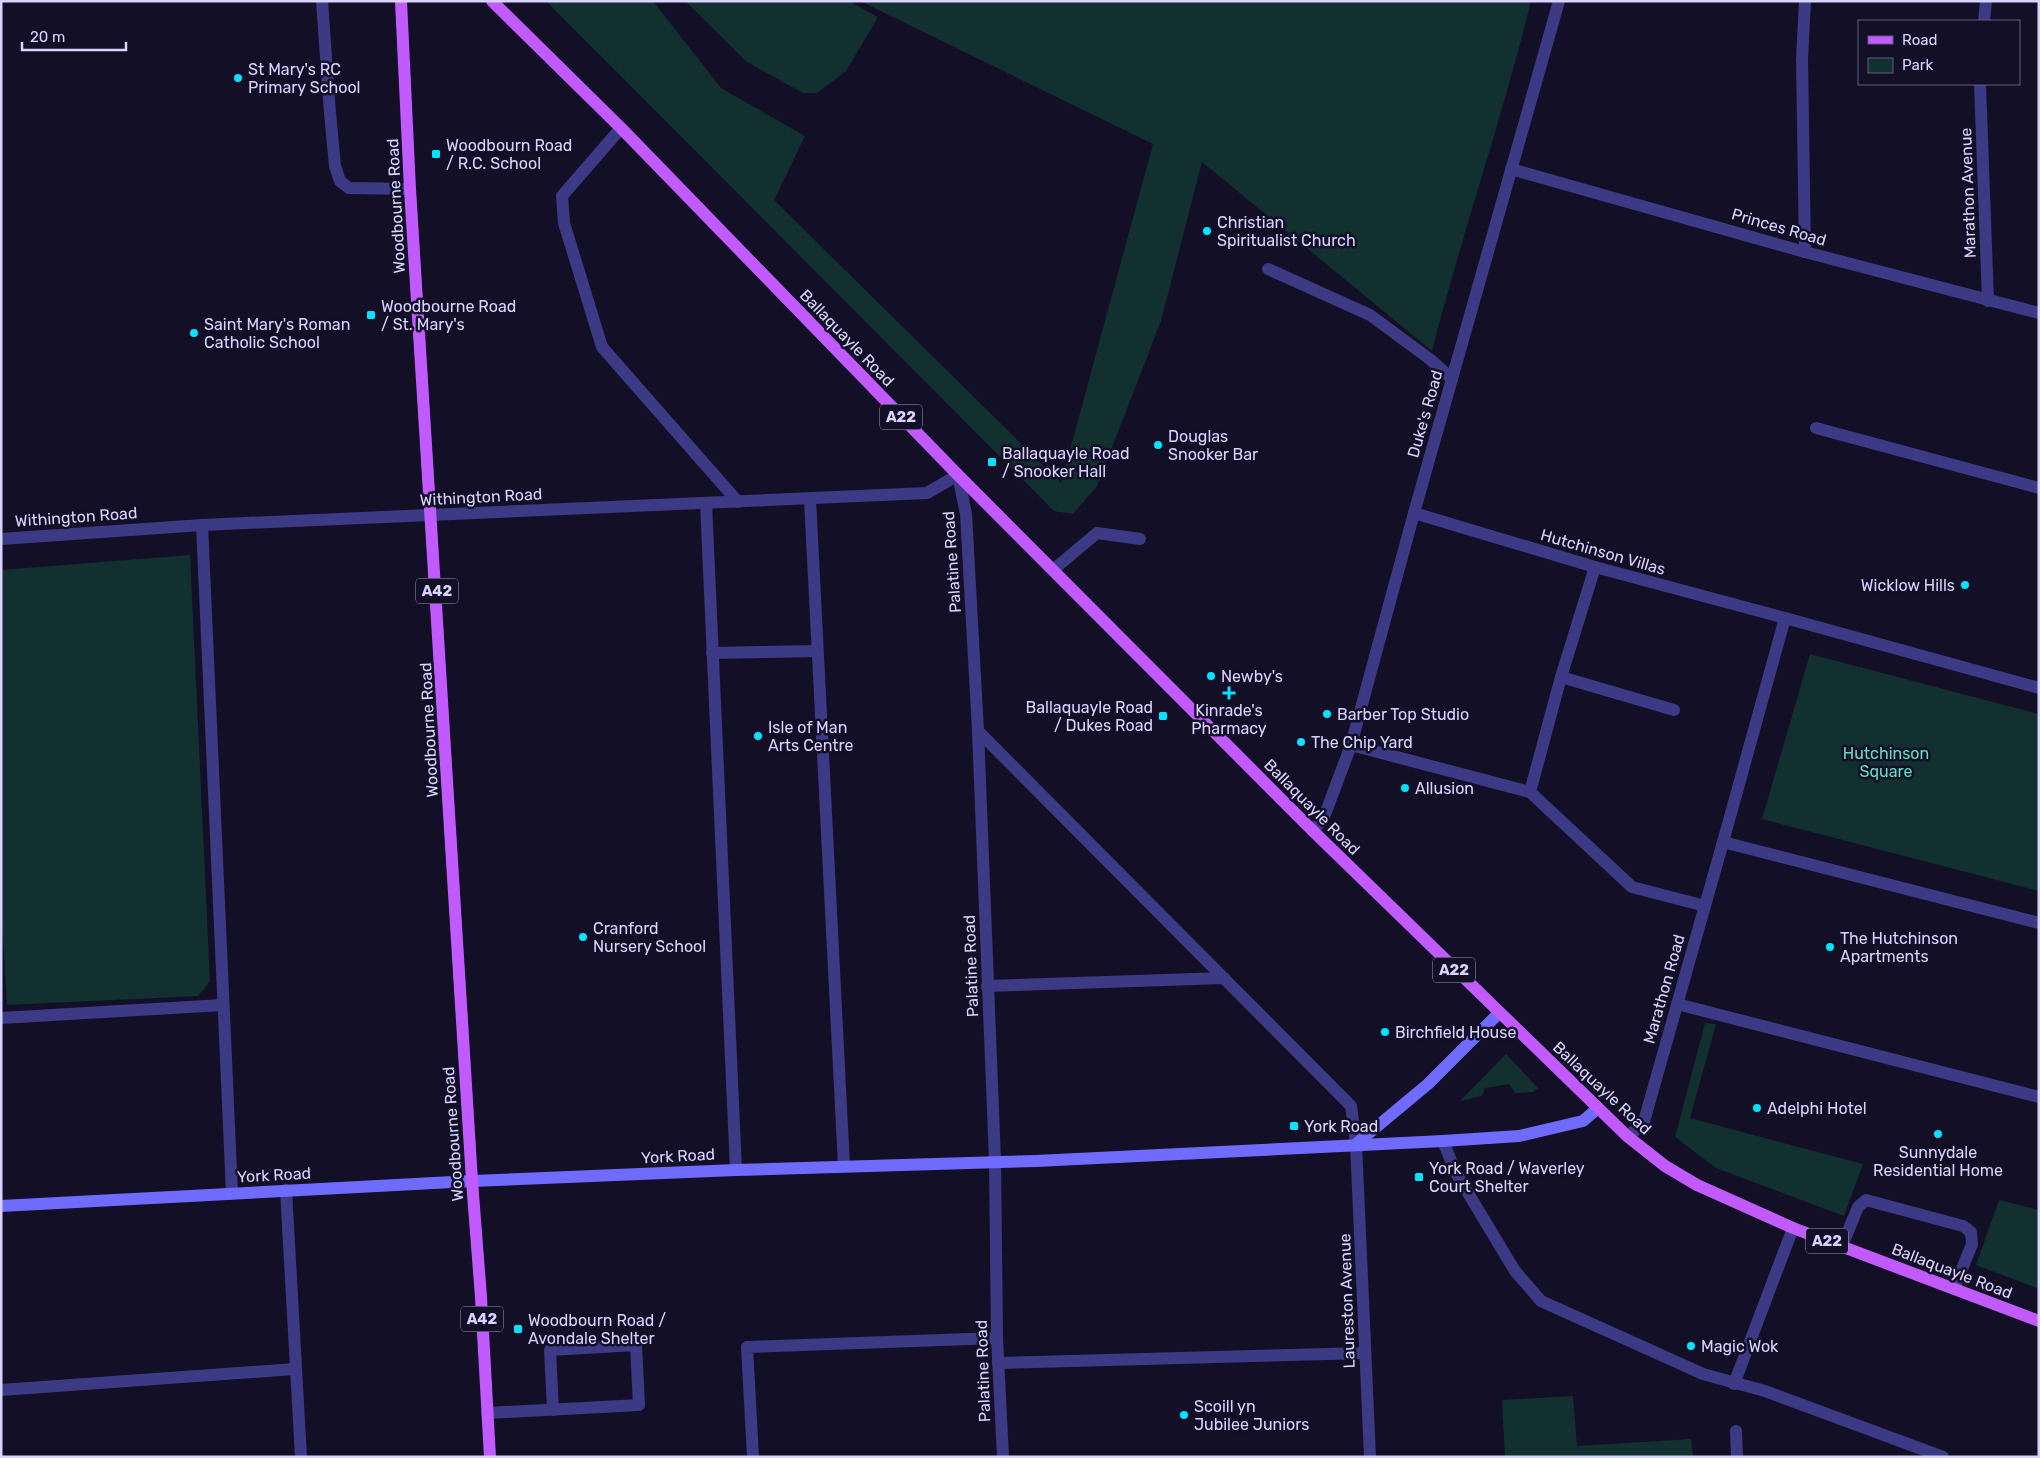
<svg xmlns="http://www.w3.org/2000/svg" width="2040" height="1458" font-family="Rubik,sans-serif">
	<style>
		.green { fill: #12302f }
		.lines { fill: none; stroke-linecap: round; stroke-linejoin: round }
		.service { stroke: #3d3a85; stroke-width: 12 }
		.minor { stroke: #3d3a85; stroke-width: 12 }
		.secondary { stroke: #6f6bff; stroke-width: 12 }
		.primary { stroke: #c25bff; stroke-width: 12 }
		.poi-dot { fill: #00e5ff; stroke: #130f26; stroke-width: 2 }
		.labels { text-anchor: middle; dominant-baseline: central; stroke-width: 5; stroke-linejoin: round; paint-order: stroke }
		.shield { fill: #130f26; stroke: #9e99be; stroke-width: 1 }
		.shield-label { font-size: 15px; font-weight: bold; fill: #d9d4ff }
		.poi-label { font-size: 16px; fill: #d9d4ff; stroke: #130f26; text-anchor: start }
		.street-label { font-size: 16px; fill: #d9d4ff; stroke: #130f26 }
		.park-label { font-size: 16px; fill: #5fe0c0; stroke: #130f26 }
	</style>
	<rect width="100%" height="100%" fill="#130f26"/>
	<g class="green">
		<path d="M 546,1 L 653,1 L 721,88 L 805,136 L 774,200 L 1061,483 L 1153,144 L 860,1 L 1531,1 C 1502,119 1462,234 1432,351 L 1202,162 L 1161,321 L 1097,486 L 1073,514 L 1054,511 Z"/>
		<polygon points="685,1 849,1 878,17 846,71 817,93 803,93 747,62"/>
		<polygon points="190,555 210,981 198,996 7,1005 1,905 1,570"/>
		<polygon points="1810,654 2039,714 2039,891 1762,819"/>
		<polygon points="1705,1023 1716,1024 1690,1118 1863,1164 1844,1216 1716,1168 1675,1137"/>
		<polygon points="1506,1054 1538,1088 1533,1092 1515,1093 1509,1084 1485,1088 1482,1096 1460,1101"/>
		<polygon points="1999,1200 2039,1210 2039,1289 1976,1265"/>
		<polygon points="1573,1396 1577,1446 1691,1439 1693,1457 1505,1457 1502,1400"/>
	</g>
	<g class="lines">
		<g class="service">
			<polyline points="322,1 330,113 335,166 340,181 349,188 410,189"/>
			<polyline points="621,128 562,196 564,223 602,347 738,502"/>
			<polyline points="1805,252 1802,59 1805,1"/>
			<polyline points="1268,269 1370,315 1431,360 1452,379"/>
			<polyline points="1816,428 2039,488"/>
			<polyline points="810,499 844,1166"/>
			<polyline points="706,503 736,1170"/>
			<polyline points="202,525 232,1193"/>
			<polyline points="1053,570 1097,533 1140,539"/>
			<polyline points="712,653 817,651"/>
			<polyline points="1561,677 1674,710"/>
			<polyline points="978,731 1351,1106 1356,1144"/>
			<polyline points="1351,745 1530,792 1561,677 1595,567"/>
			<polyline points="1530,792 1632,887 1705,906"/>
			<polyline points="987,986 1224,978"/>
			<polyline points="1677,1004 2039,1097"/>
			<polyline points="1,1018 223,1005"/>
			<polyline points="1443,1141 1456,1173 1515,1271 1541,1301 1703,1374 1765,1391 1943,1457"/>
			<polyline points="286,1190 301,1457"/>
			<polyline points="1842,1246 1858,1207 1866,1200 1963,1226 1971,1232 1972,1244 1954,1289"/>
			<polyline points="998,1363 1365,1353"/>
			<polyline points="1,1390 295,1369"/>
			<polyline points="487,1413 639,1405 636,1345 550,1350 553,1410"/>
			<polyline points="1736,1431 1737,1457"/>
			<polyline points="753,1457 747,1347 997,1338"/>
		</g>
		<g class="minor">
			<polyline points="1984,21 1986,1"/>
			<polyline points="1980,84 1988,301"/>
			<polyline points="1511,169 1805,252 2039,313"/>
			<polyline points="1414,513 1595,567 1785,618"/>
			<polyline points="1,539 202,525 927,493 958,475 966,514 978,731 995,1161 997,1338 1003,1457"/>
			<polyline points="2039,688 1785,618 1723,842 2039,923"/>
			<polyline points="1312,830 1323,820 1351,745 1414,513 1559,1"/>
			<polyline points="1627,1136 1643,1125 1723,842"/>
			<polyline points="1356,1144 1370,1457"/>
			<polyline points="1734,1384 1793,1228"/>
		</g>
		<g class="secondary">
			<polyline points="1356,1144 1428,1084 1499,1013"/>
			<polyline points="1,1206 472,1181 736,1170 1036,1161 1443,1141 1519,1136 1583,1121 1598,1108"/>
		</g>
		<g class="primary">
			<polyline points="401,1 410,189 472,1181 481,1297 490,1457"/>
			<polyline points="492,1 621,128 958,475 1312,830 1627,1136 1665,1166 1697,1185 1793,1228 2039,1321"/>
		</g>
	</g>
	<g class="poi-dot">
		<circle cx="238" cy="78" r="5"/>
		<rect x="431" y="149" width="10" height="10" rx="2.5"/>
		<circle cx="1207" cy="231" r="5"/>
		<rect x="366" y="310" width="10" height="10" rx="2.5"/>
		<circle cx="194" cy="333" r="5"/>
		<circle cx="1158" cy="445" r="5"/>
		<rect x="987" y="457" width="10" height="10" rx="2.5"/>
		<circle cx="1965" cy="585" r="5"/>
		<circle cx="1211" cy="676" r="5"/>
		<path d="M1226.5 685.5h5v5h5v5h-5v5h-5v-5h-5v-5h5z"/>
		<circle cx="1327" cy="714" r="5"/>
		<rect x="1158" y="711" width="10" height="10" rx="2.5"/>
		<circle cx="758" cy="736" r="5"/>
		<circle cx="1301" cy="742" r="5"/>
		<circle cx="1405" cy="788" r="5"/>
		<circle cx="583" cy="937" r="5"/>
		<circle cx="1830" cy="947" r="5"/>
		<circle cx="1385" cy="1032" r="5"/>
		<circle cx="1757" cy="1108" r="5"/>
		<rect x="1289" y="1121" width="10" height="10" rx="2.5"/>
		<circle cx="1938" cy="1134" r="5"/>
		<rect x="1414" y="1172" width="10" height="10" rx="2.5"/>
		<rect x="513" y="1324" width="10" height="10" rx="2.5"/>
		<circle cx="1691" cy="1346" r="5"/>
		<circle cx="1184" cy="1415" r="5"/>
	</g>
	<g class="labels">
		<g class="shield">
			<rect x="880" y="404.5" width="42" height="25" rx="4"/>
			<rect x="416" y="578.5" width="42" height="25" rx="4"/>
			<rect x="1433" y="957.5" width="42" height="25" rx="4"/>
			<rect x="1806" y="1228.5" width="42" height="25" rx="4"/>
			<rect x="461" y="1306.5" width="42" height="25" rx="4"/>
		</g>
		<g class="shield-label">
			<text x="901" y="417">A22</text>
			<text x="437" y="591">A42</text>
			<text x="1454" y="970">A22</text>
			<text x="1827" y="1241">A22</text>
			<text x="482" y="1319">A42</text>
		</g>
		<g class="poi-label">
			<text x="248" y="69">St Mary's RC<tspan x="248" dy="18">Primary School</tspan></text>
			<text x="446" y="145">Woodbourn Road<tspan x="446" dy="18">/ R.C. School</tspan></text>
			<text x="1217" y="222">Christian<tspan x="1217" dy="18">Spiritualist Church</tspan></text>
			<text x="381" y="306">Woodbourne Road<tspan x="381" dy="18">/ St. Mary's</tspan></text>
			<text x="204" y="324">Saint Mary's Roman<tspan x="204" dy="18">Catholic School</tspan></text>
			<text x="1168" y="436">Douglas<tspan x="1168" dy="18">Snooker Bar</tspan></text>
			<text x="1002" y="453">Ballaquayle Road<tspan x="1002" dy="18">/ Snooker Hall</tspan></text>
			<text x="1955" y="585" text-anchor="end">Wicklow Hills</text>
			<text x="1221" y="676">Newby's</text>
			<text x="1153" y="707" text-anchor="end">Ballaquayle Road<tspan x="1153" dy="18">/ Dukes Road</tspan></text>
			<text x="1229" y="710" text-anchor="middle">Kinrade's<tspan x="1229" dy="18">Pharmacy</tspan></text>
			<text x="1337" y="714">Barber Top Studio</text>
			<text x="768" y="727">Isle of Man<tspan x="768" dy="18">Arts Centre</tspan></text>
			<text x="1311" y="742">The Chip Yard</text>
			<text x="1415" y="788">Allusion</text>
			<text x="593" y="928">Cranford<tspan x="593" dy="18">Nursery School</tspan></text>
			<text x="1840" y="938">The Hutchinson<tspan x="1840" dy="18">Apartments</tspan></text>
			<text x="1395" y="1032">Birchfield House</text>
			<text x="1767" y="1108">Adelphi Hotel</text>
			<text x="1304" y="1126">York Road</text>
			<text x="1938" y="1152" text-anchor="middle">Sunnydale<tspan x="1938" dy="18">Residential Home</tspan></text>
			<text x="1429" y="1168">York Road / Waverley<tspan x="1429" dy="18">Court Shelter</tspan></text>
			<text x="528" y="1320">Woodbourn Road /<tspan x="528" dy="18">Avondale Shelter</tspan></text>
			<text x="1701" y="1346">Magic Wok</text>
			<text x="1194" y="1406">Scoill yn<tspan x="1194" dy="18">Jubilee Juniors</tspan></text>
		</g>
		<g class="street-label">
			<text transform="translate(1968 193) rotate(-92)">Marathon Avenue</text>
			<text transform="translate(396 206) rotate(-93)">Woodbourne Road</text>
			<text transform="translate(1779 227) rotate(16)">Princes Road</text>
			<text transform="translate(847 338) rotate(46)">Ballaquayle Road</text>
			<text transform="translate(1425 414) rotate(-74)">Duke's Road</text>
			<text transform="translate(481 497) rotate(-3)">Withington Road</text>
			<text transform="translate(76 517) rotate(-4)">Withington Road</text>
			<text transform="translate(1603 552) rotate(16)">Hutchinson Villas</text>
			<text transform="translate(952 562) rotate(-94)">Palatine Road</text>
			<text transform="translate(429 730) rotate(-93)">Woodbourne Road</text>
			<text transform="translate(1312 807) rotate(45)">Ballaquayle Road</text>
			<text transform="translate(971 966) rotate(-92)">Palatine Road</text>
			<text transform="translate(1664 989) rotate(-74)">Marathon Road</text>
			<text transform="translate(1602 1088) rotate(43)">Ballaquayle Road</text>
			<text transform="translate(453 1134) rotate(-94)">Woodbourne Road</text>
			<text transform="translate(678 1156) rotate(-3)">York Road</text>
			<text transform="translate(274 1175) rotate(-3)">York Road</text>
			<text transform="translate(1952 1271) rotate(21)">Ballaquayle Road</text>
			<text transform="translate(1347 1301) rotate(-92)">Laureston Avenue</text>
			<text transform="translate(983 1371) rotate(-92)">Palatine Road</text>
		</g>
		<g class="park-label">
			<text x="1886" y="753">Hutchinson<tspan x="1886" dy="18">Square</tspan></text>
		</g>
	</g>
	<rect width="2040" height="1458" fill="none" stroke="#d9d4ff" stroke-width="5"/>
	<rect x="1858" y="20" width="162" height="65" fill="#130f26" stroke="#625e7d"/>
	<rect x="1868" y="36" width="25" height="8" fill="#c25bff" stroke="#625e7d"/>
	<text x="1902" y="45" font-size="15" fill="#d9d4ff">Road</text>
	<rect x="1868" y="58" width="25" height="15" fill="#12302f" stroke="#625e7d"/>
	<text x="1902" y="70" font-size="15" fill="#d9d4ff">Park</text>
	<path d="M22 42v8h104v-8" fill="none" stroke="#d9d4ff" stroke-width="2.5"/>
	<text x="30" y="42" font-size="15" fill="#d9d4ff" stroke="#130f26" stroke-width="4" paint-order="stroke">20 m</text>
</svg>
